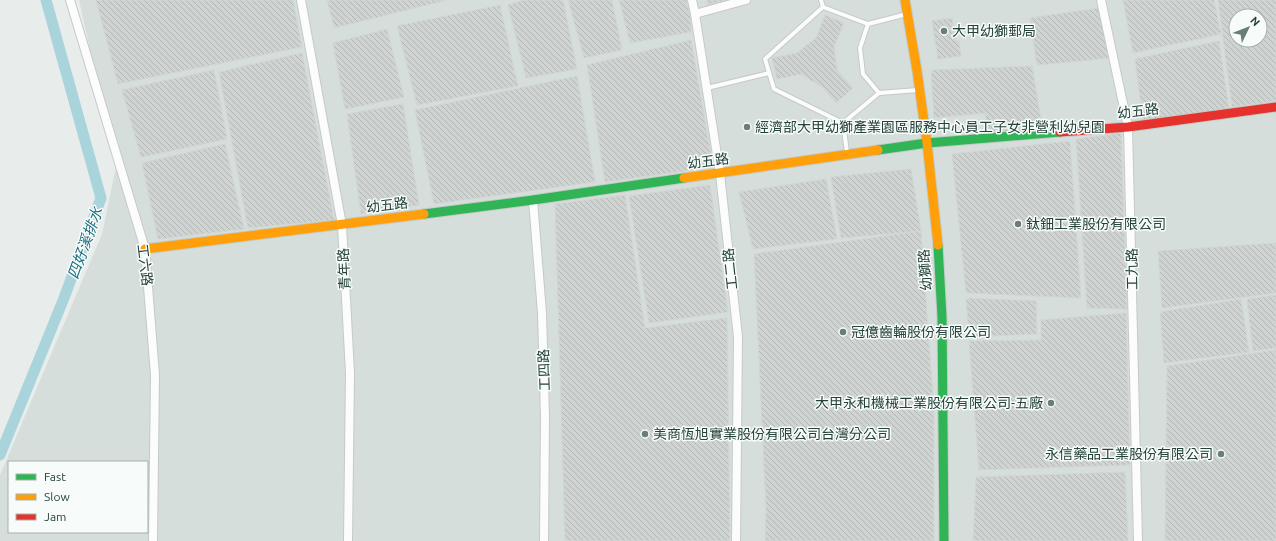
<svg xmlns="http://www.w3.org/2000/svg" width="1276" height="541" font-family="Ubuntu,'Noto Sans TC',sans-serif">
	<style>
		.built { fill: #d6dedb; fill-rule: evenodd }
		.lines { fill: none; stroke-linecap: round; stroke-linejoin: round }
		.canal { stroke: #a9d4db; stroke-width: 11 }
		.building { fill: url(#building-back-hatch); stroke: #d1d6d4; fill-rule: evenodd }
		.lane-casing { stroke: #c5cac8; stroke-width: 6 }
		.street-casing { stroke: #c5cac8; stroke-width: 10 }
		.fast-casing { stroke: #c3cbc8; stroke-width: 11 }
		.slow-casing { stroke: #c3cbc8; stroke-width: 11 }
		.jam-casing { stroke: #c3cbc8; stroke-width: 11 }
		.lane { stroke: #fcfcfc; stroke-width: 4 }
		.street { stroke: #fcfcfc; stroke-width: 8 }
		.fast { stroke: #30b455; stroke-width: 9 }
		.slow { stroke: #ff9f0a; stroke-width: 9 }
		.jam { stroke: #e5322d; stroke-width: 9 }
		.poi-dot { fill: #697e78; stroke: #f7fbf9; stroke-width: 1.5 }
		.labels { text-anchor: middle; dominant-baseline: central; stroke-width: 3; stroke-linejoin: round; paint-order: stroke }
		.poi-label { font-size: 14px; fill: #24423a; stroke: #f7fbf9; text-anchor: start }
		.street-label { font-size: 14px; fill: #24423a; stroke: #f7fbf9 }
		.water-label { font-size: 15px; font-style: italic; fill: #1c6f80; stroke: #f7fbf9 }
	</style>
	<defs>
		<pattern id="building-back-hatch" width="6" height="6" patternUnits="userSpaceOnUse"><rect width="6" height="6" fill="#cfd4d2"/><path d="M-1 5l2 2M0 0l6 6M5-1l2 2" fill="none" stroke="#b2b7b5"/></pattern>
	</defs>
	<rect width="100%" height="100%" fill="#e8edeb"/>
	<path class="built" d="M 79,0 L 1276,0 L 1276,541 L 0,541 L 0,475 L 102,234 L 116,167 ZM 1236,16 L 1260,16 L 1260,40 L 1236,40 ZM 9,462 L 147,462 L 147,532 L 9,532 Z"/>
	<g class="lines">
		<polyline class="canal" points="0,455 64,298 101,198 46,0"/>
	</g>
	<g class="building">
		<polygon points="96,0 293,0 302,47 118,84"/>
		<polygon points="327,0 447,0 334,28"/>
		<polygon points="525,0 563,0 577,69 526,78 508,5"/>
		<polygon points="568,0 612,0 622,50 584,58"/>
		<polygon points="619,0 686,0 691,19 691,32 630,43"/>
		<polygon points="707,0 727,0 707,5"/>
		<polygon points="1123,0 1214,0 1221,34 1133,53"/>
		<path d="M 1218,0 L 1276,0 L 1276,101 L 1232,107 ZM 1236,16 L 1260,16 L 1260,40 L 1236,40 Z"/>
		<polygon points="500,5 518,86 417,105 397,26"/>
		<polygon points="1099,8 1111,58 1037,65 1030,18"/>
		<polygon points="825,15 844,23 834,47 837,70 853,88 836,103 822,87 801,74 777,79 772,58 797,53 816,38"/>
		<polygon points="952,18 956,41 959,41 961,56 938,59 932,21"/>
		<polygon points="387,29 404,97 345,109 333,43"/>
		<polygon points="691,40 713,167 605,182 587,65"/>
		<polygon points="1219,41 1229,109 1143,120 1135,59"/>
		<polygon points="302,53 334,220 248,228 219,72"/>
		<polygon points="1032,66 1043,132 989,136 985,113 934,118 931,70"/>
		<polygon points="214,70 227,139 141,157 122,90"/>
		<polygon points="577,76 595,182 434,204 415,110"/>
		<polygon points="403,104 419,205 361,214 347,114"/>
		<polygon points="1121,133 1127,309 1087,308 1076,139"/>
		<polygon points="1070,141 1081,298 966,293 952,154"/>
		<polygon points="225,144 244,229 158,239 142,163"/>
		<polygon points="911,169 921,231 841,238 831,177"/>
		<polygon points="826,179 837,239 753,249 739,192"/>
		<polygon points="710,185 728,312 649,323 629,196"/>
		<polygon points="625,195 645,328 727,318 730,541 565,541 555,204"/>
		<polygon points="921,231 934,410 934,541 765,541 766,509 754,254"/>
		<polygon points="1276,243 1276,293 1162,308 1158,251"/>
		<polygon points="1276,295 1276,348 1253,351 1247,299"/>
		<polygon points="966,298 1036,301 1037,334 969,337"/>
		<polygon points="1241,299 1249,352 1164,363 1160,312"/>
		<polygon points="1126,313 1130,465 979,470 969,341 1041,340 1041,320"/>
		<polygon points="1276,350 1276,541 1165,541 1167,366"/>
		<polygon points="1125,472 1128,541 973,541 976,477"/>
	</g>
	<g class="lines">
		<g class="lane-casing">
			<g id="lane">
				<polyline points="821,0 823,7"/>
				<polyline points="868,24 860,48 863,74 879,93 843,123 774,89 765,59 823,7 868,24 907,14"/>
				<polyline points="707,88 769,73"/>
				<polyline points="879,93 918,90"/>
				<polyline points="843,123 847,152"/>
			</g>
		</g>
		<g class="street-casing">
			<g id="street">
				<polyline points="70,0 145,249 155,375 153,541"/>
				<polyline points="301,0 342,225 350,373 348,541"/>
				<polyline points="692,0 695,14 720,174 738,337 736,541"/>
				<polyline points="1101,0 1128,127 1138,541"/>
				<polyline points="695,14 746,0"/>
				<polyline points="533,200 542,313 545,416 544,541"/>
			</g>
		</g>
		<g class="fast-casing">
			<g id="fast">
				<polyline points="878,150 927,143 1060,132"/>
				<polyline points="424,214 533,200 684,178"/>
				<polyline points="938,245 942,317 944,541"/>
			</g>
		</g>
		<g class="slow-casing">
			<g id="slow">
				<polyline points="905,0 917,71 927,143 938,245"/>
				<polyline points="684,178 878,150"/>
				<polyline points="145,249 424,214"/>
			</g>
		</g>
		<g class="jam-casing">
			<polyline id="jam" points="1060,132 1128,127 1276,107"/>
		</g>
		<use href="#lane" class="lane"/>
		<use href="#street" class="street"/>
		<use href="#fast" class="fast"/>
		<use href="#slow" class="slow"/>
		<use href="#jam" class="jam"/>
	</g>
	<g class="poi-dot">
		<circle cx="944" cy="31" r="4"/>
		<circle cx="747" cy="127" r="4"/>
		<circle cx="1018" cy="224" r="4"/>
		<circle cx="843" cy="332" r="4"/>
		<circle cx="1051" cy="403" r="4"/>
		<circle cx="645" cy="434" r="4"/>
		<circle cx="1221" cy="454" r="4"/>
	</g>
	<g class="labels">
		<g class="poi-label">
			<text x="952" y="31">大甲幼獅郵局</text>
			<text x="755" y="127">經濟部大甲幼獅產業園區服務中心員工子女非營利幼兒園</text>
			<text x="1026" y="224">鈦鈿工業股份有限公司</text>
			<text x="851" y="332">冠億齒輪股份有限公司</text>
			<text x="1043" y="403" text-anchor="end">大甲永和機械工業股份有限公司-五廠</text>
			<text x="653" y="434">美商恆旭實業股份有限公司台灣分公司</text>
			<text x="1213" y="454" text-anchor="end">永信藥品工業股份有限公司</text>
		</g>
		<g class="street-label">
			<text transform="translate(1138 111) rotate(-7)">幼五路</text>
			<text transform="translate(708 161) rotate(-8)">幼五路</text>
			<text transform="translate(387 205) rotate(-7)">幼五路</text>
			<text transform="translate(145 265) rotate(83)">工六路</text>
			<text transform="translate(344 269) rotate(-93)">青年路</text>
			<text transform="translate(730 269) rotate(-96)">工二路</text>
			<text transform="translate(1132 269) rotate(-91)">工九路</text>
			<text transform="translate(925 270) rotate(-94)">幼獅路</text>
			<text transform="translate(544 370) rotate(-92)">工四路</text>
		</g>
		<g class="water-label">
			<text transform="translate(85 243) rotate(-70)">四好溪排水</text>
		</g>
	</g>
	<rect x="8" y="461" width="140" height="72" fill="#f7fbf9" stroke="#a3b1ad"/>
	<rect x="16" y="474" width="20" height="6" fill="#30b455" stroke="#a3b1ad"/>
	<text x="44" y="481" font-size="12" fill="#24423a">Fast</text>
	<rect x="16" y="494" width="20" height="6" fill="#ff9f0a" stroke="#a3b1ad"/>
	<text x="44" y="501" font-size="12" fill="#24423a">Slow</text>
	<rect x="16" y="514" width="20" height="6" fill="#e5322d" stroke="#a3b1ad"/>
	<text x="44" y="521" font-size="12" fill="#24423a">Jam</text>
	<g transform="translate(1248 28) rotate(47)"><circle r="19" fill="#f7fbf9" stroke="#a3b1ad"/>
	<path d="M0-3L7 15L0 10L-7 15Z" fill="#697e78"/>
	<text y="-6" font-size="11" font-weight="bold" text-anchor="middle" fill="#24423a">N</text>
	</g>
</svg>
